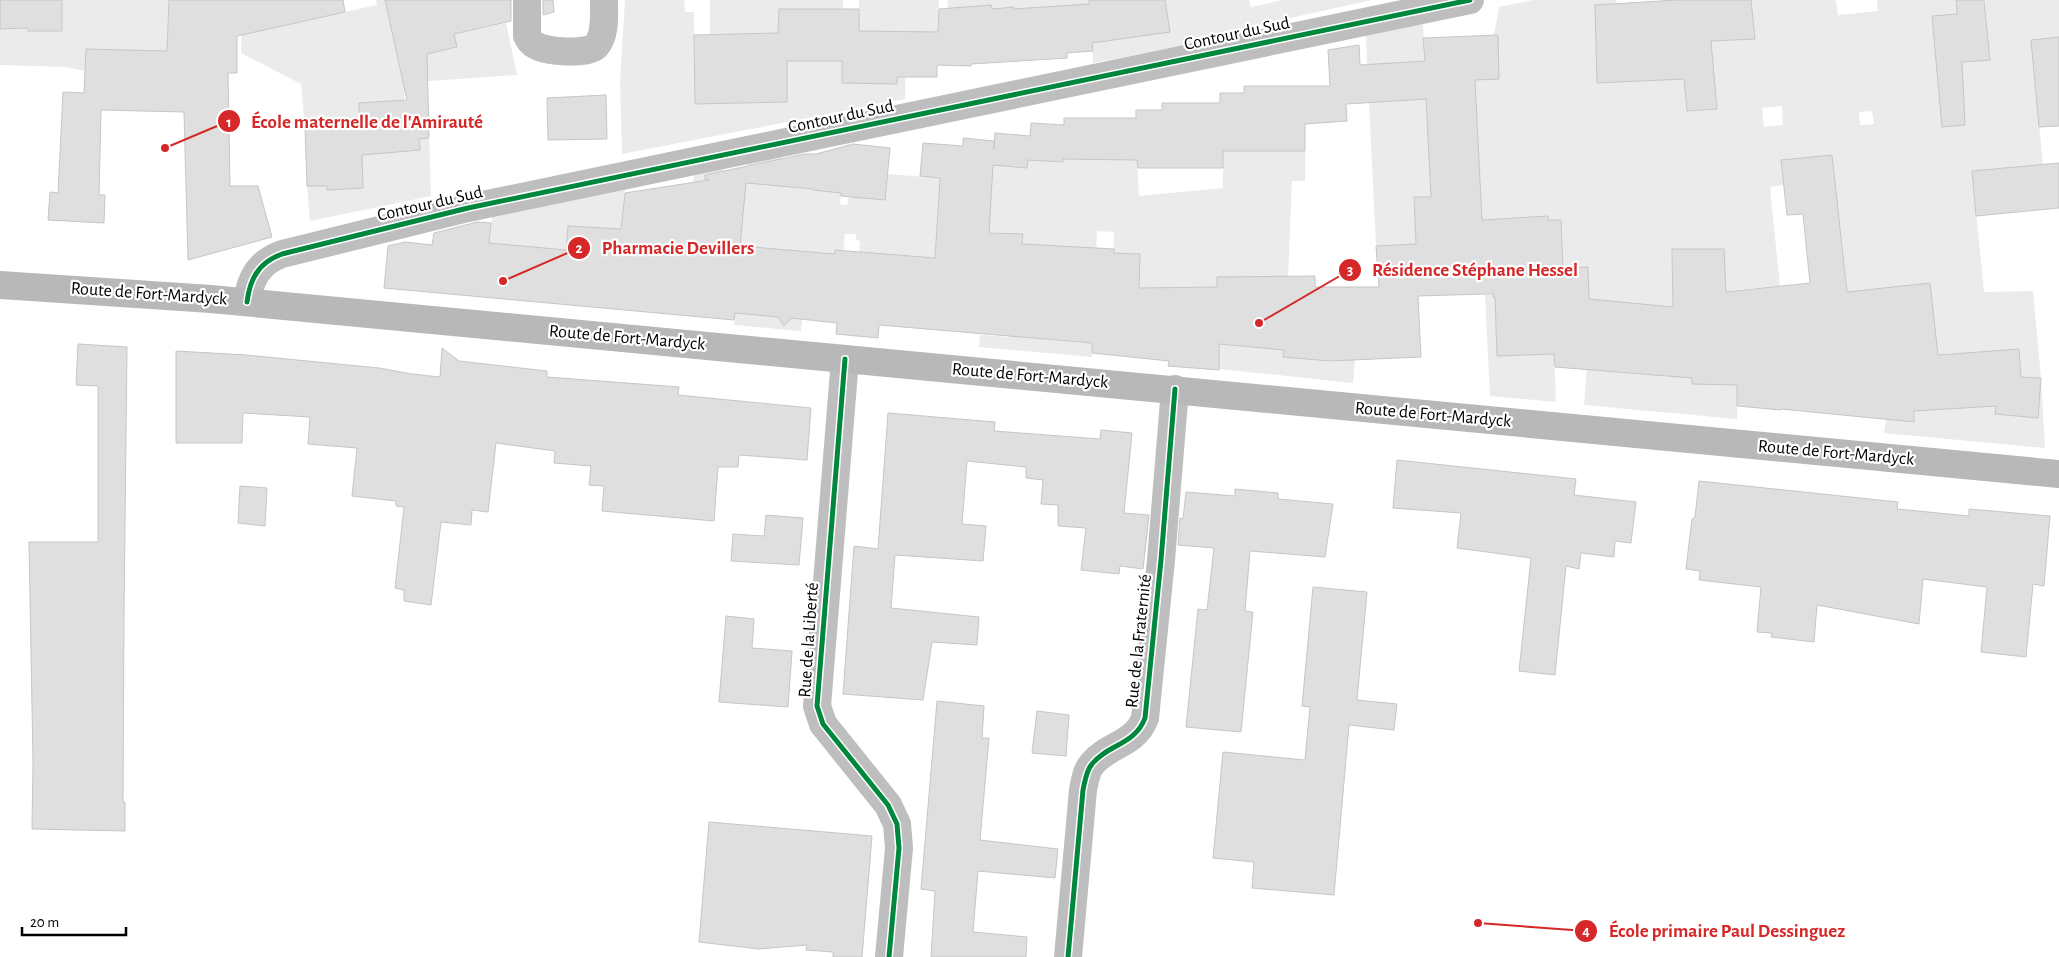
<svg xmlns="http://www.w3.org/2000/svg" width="2059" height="957" font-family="'Alegreya Sans',sans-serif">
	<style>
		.green { fill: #ebebeb; fill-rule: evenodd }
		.building { fill: #dfdfdf; stroke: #c6c6c6; fill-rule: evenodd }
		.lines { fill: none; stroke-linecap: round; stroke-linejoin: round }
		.street { stroke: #bebebe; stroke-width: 28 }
		.secondary { stroke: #b8b8b8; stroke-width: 28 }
		.cycleway-casing { stroke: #fff; stroke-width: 8 }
		.cycleway { stroke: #00873e; stroke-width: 5 }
		.labels { text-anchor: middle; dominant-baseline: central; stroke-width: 4.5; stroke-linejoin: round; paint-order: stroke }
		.street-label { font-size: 18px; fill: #000; stroke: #fff }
		.leader { fill: none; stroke: #d62828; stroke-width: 2 }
		.callout-dot { fill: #d62828; stroke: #fff; stroke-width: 2 }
		.mark-label { font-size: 15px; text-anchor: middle; font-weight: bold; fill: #fff }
		.callout-label { font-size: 19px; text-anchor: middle; font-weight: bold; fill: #d62828; stroke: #fff; stroke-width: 4.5; stroke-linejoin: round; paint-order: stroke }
	</style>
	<rect width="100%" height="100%" fill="#fff"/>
	<g class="green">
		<polygon points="62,0 169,0 167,72 123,50 86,49 85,71 65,67 0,65 0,29 28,28 29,31 58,31"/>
		<polygon points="243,0 273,28 377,5 376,0 399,0 421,55 456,48 454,34 506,23 517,75 428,81 404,93 405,104 428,103 431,196 310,221 307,186 327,186 327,190 363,188 362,146 420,149 418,111 361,139 341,125 305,127 301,84 241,53"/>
		<polygon points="625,0 684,0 685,12 694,12 695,104 786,102 787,61 802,60 801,9 779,9 777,49 735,50 735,34 710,34 710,0 843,0 843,17 859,18 859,0 939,0 938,32 906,32 905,99 622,154 620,80"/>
		<polygon points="945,0 1089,0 1090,21 1014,14 1013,7 999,8 947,19 948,0"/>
		<polygon points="1165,0 1249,0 1251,7 1283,0 1372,0 1231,31 1231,38 1093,63 1092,43"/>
		<path d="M 1533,0 L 1616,0 L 1616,6 L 1595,7 L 1598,83 L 1645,81 L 1667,60 L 1666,0 L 1677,0 L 1687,111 L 1717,109 L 1707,0 L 1836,0 L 1838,15 L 1878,11 L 1877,0 L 1956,0 L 1957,14 L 1932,17 L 1938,79 L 1963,76 L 1962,62 L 1980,31 L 1987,30 L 1985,0 L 2059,0 L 2059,59 L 2033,62 L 2043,165 L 1972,171 L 1984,292 L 2033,291 L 2041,378 L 2045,448 L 1884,433 L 1886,419 L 1914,421 L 1917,382 L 1848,303 L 1833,167 L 1798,158 L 1781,160 L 1784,185 L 1770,187 L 1780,286 L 1734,290 L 1736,310 L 1693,334 L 1692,384 L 1737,385 L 1737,419 L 1584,405 L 1590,323 L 1588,268 L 1551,269 L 1496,315 L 1497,356 L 1553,323 L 1556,402 L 1490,396 L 1485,295 L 1513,296 L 1485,283 L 1475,80 L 1499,79 L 1494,35 L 1499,7 ZM 1782,106 L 1783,125 L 1764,127 L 1762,108 ZM 1872,111 L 1874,124 L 1860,125 L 1859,112 ZM 1686,249 L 1688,287 L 1672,288 L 1672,250 ZM 1673,329 L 1674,377 L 1590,369 ZM 1988,352 L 1947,409 L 1943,354 Z"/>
		<polygon points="1423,23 1431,197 1414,197 1414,208 1431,215 1415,216 1416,244 1394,287 1392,245 1376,246 1369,103 1389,101 1387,64 1367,65 1366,35"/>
		<path d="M 1063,147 L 1096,148 L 1096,160 L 1137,160 L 1139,196 L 1223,188 L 1223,151 L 1305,151 L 1305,181 L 1292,181 L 1288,277 L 1217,277 L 1217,287 L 1139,288 L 1140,254 L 1124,253 L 1123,271 L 1113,270 L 1114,232 L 1097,231 L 1092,357 L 979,347 L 980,335 L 1009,337 L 1015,274 L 985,271 L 986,256 L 997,256 L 998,233 L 972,231 L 968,289 L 953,288 L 958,209 L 938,208 L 935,258 L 910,256 L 909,270 L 879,269 L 880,259 L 859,257 L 860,241 L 856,240 L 856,234 L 845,234 L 843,254 L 748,247 L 742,314 L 778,317 L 781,321 L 788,321 L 791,318 L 802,319 L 801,331 L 734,325 L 738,279 L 699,275 L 702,241 L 689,240 L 687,259 L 663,256 L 664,234 L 667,233 L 671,186 L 693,182 L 694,174 L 723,168 L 721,195 L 744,197 L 747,163 L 782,156 L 780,186 L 848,193 L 841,194 L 840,204 L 847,205 L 849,196 L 885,200 L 887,174 L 991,182 L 993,165 L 1027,168 L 1028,160 L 1062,162 ZM 1008,234 L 1023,234 L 1021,269 L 1009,267 L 1010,253 L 1007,252 ZM 1049,246 L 1060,247 L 1058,270 L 1077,272 L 1077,256 L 1089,257 L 1090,300 L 1086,343 L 1021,337 L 1026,271 L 1047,272 Z"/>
		<polygon points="625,189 618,254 586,227 568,226 566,250 489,243 492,216"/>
		<polygon points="1219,344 1284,350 1283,357 1334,362 1335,355 1355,357 1353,383 1219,369"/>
	</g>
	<g class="building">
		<polygon points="0,0 62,0 62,31 28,31 28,28 0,29"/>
		<polygon points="169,0 343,0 345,12 237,36 237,73 228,73 230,186 258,186 272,237 188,260 184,112 101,110 99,195 105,195 104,223 48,220 50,192 58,193 63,92 84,93 86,49 167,51"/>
		<polygon points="385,0 511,0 511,21 454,34 457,47 427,54 429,138 419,139 420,150 362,155 363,188 327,190 327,186 307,186 305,127 359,124 359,103 407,100"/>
		<polygon points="543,0 553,0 554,12 543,15"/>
		<polygon points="1089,0 1165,0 1170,32 1092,43 1093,51 1067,53 1067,58 971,64 971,66 937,65 937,77 897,77 897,84 842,83 842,61 787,61 787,102 695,104 694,35 778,33 779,9 859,9 859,31 938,32 939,9 991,5 992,9 1014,7 1014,9 1089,4"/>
		<polygon points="1677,0 1751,0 1755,39 1711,41 1717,109 1687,111 1684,79 1597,83 1595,5"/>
		<polygon points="1956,0 1984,0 1990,60 1962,62 1965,125 1942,127 1932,16 1957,14"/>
		<path d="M 1498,35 L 1499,79 L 1475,80 L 1482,220 L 1548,216 L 1548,220 L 1561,220 L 1563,268 L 1588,267 L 1589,299 L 1673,307 L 1672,249 L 1724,249 L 1726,292 L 1810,283 L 1803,214 L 1787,215 L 1781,160 L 1832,155 L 1847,292 L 1930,283 L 1938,355 L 2019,349 L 2021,377 L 2041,378 L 2038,418 L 1995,414 L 1996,406 L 1914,411 L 1914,422 L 1781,409 L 1781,410 L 1737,406 L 1737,385 L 1692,384 L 1692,378 L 1555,367 L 1554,354 L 1497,356 L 1495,297 L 1493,297 L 1493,294 L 1485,294 L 1418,296 L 1421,357 L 1329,361 L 1283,357 L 1284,350 L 1219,344 L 1219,370 L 1168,366 L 1169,361 L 1092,353 L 1092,343 L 879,325 L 878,338 L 836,334 L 837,323 L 791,318 L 784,326 L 778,317 L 735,313 L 734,320 L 384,288 L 388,246 L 405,242 L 432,245 L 434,233 L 477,222 L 491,223 L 489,243 L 566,250 L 568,226 L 621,229 L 625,193 L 709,180 L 705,179 L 705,175 L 804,154 L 816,154 L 853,144 L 890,148 L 885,200 L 841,196 L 841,193 L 813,190 L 813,189 L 746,183 L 740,246 L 835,254 L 835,250 L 935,258 L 940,178 L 920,176 L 923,143 L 963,146 L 963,138 L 994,141 L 994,149 L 995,133 L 1030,136 L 1031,123 L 1064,125 L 1064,118 L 1136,118 L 1136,110 L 1162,110 L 1162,103 L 1220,103 L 1220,93 L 1244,93 L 1244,86 L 1330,86 L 1328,50 L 1359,45 L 1360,65 L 1425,61 L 1423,38 ZM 1426,99 L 1431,197 L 1414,197 L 1416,244 L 1376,246 L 1379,287 L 1315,287 L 1315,276 L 1217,277 L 1217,287 L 1139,288 L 1140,254 L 1114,253 L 1114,249 L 1022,244 L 1023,234 L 989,233 L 993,165 L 1027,168 L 1028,160 L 1063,162 L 1063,159 L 1137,160 L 1138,168 L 1223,168 L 1223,151 L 1305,151 L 1305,124 L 1347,121 L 1346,104 Z"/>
		<polygon points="2059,37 2059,126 2039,127 2031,40"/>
		<polygon points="606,95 607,139 548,140 547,98"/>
		<polygon points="2059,163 2059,208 1976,216 1972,171"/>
		<polygon points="78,344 127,347 124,615 123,802 125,802 125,831 32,829 33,761 29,542 98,542 98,386 76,385"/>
		<polygon points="442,348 459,361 547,371 547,377 679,387 678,395 811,408 807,460 739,455 738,467 718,467 714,521 602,511 604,486 589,485 591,466 554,463 555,451 496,443 488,512 472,510 471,525 441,522 431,605 404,601 404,590 395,588 404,507 396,506 396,501 352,496 357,448 308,444 310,417 243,413 242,443 176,443 176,351 246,355 379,368 412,374 440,377"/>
		<polygon points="888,413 995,422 994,431 1100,439 1101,430 1132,433 1124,513 1149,515 1143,569 1120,566 1119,574 1081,570 1086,528 1058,526 1058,505 1041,504 1043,480 1026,478 1026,467 967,461 962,524 986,526 983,561 895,555 891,608 979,617 977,645 932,642 923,700 843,694 854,546 878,549"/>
		<polygon points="1397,460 1576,479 1574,495 1636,502 1631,543 1615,541 1614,557 1581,553 1579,569 1566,566 1555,675 1519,671 1531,558 1457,548 1461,513 1393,508"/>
		<polygon points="1699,481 1898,502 1897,509 1969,516 1969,509 2050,516 2044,586 2033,584 2026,657 1981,652 1987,587 1923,579 1919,624 1817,605 1814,642 1771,637 1772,633 1757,632 1761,587 1699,580 1700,571 1686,569 1692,519 1695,517"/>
		<polygon points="240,486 267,488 265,526 238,523"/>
		<polygon points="1235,489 1278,493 1278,499 1333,504 1325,557 1250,551 1245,611 1253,612 1241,732 1186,727 1198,609 1207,610 1214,548 1178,545 1180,518 1183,519 1186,492 1235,496"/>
		<polygon points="766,515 803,518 799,565 731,561 733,534 764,536"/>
		<polygon points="1313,587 1367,592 1357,700 1397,704 1394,730 1349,725 1334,895 1252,888 1254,862 1213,858 1223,752 1305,760 1310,707 1302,706"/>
		<polygon points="726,616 754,619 752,648 792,651 788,707 719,702"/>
		<polygon points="937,701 984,706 982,738 989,738 980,840 1058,849 1055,878 978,871 973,932 1027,937 1026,957 931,957 935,891 921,889"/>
		<polygon points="1037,711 1069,715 1066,756 1032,753"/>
		<polygon points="709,822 872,836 862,957 833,957 833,952 806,950 807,945 759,949 699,942"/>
	</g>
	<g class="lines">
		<g class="street">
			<path d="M 527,0 L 527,36 C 529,40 531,43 535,45 C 546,52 586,55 596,46 C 606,35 604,14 604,0"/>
			<path d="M 247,302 C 250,279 258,263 282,254 L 468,208 L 1470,0"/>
			<polyline points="845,359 817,706 823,724 888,805 897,824 899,848 889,957"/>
			<path d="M 1068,957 L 1083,790 C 1085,781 1086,771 1092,764 C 1108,744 1135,745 1145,718 L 1161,560 L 1175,389"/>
		</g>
		<polyline class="secondary" points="0,285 211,299 2059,474"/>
		<g class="cycleway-casing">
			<g id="cycleway">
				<path d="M 247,302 C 250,279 258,263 282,254 L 468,208 L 1470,0"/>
				<polyline points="845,359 817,706 823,724 888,805 897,824 899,848 889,957"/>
				<path d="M 1068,957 L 1083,790 C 1085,781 1086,771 1092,764 C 1108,744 1135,745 1145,718 L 1161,560 L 1175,389"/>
			</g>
		</g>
		<use href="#cycleway" class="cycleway"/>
	</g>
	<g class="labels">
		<g class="street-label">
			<text transform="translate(1237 34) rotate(-12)">Contour du Sud</text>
			<text transform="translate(841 117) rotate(-12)">Contour du Sud</text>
			<text transform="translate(430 204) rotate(-13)">Contour du Sud</text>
			<text transform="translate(149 294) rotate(4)">Route de Fort-Mardyck</text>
			<text transform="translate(627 338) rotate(5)">Route de Fort-Mardyck</text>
			<text transform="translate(1030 376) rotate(5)">Route de Fort-Mardyck</text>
			<text transform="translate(1433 415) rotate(5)">Route de Fort-Mardyck</text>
			<text transform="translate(1836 453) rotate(5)">Route de Fort-Mardyck</text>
			<text transform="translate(809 640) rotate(-86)">Rue de la Liberté</text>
			<text transform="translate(1139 641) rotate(-84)">Rue de la Fraternité</text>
		</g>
	</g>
	<path class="leader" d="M165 148L229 121M503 281L579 248M1259 323L1350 270M1478 923L1586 931"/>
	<g class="callout-dot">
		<circle cx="165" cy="148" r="5"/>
		<circle cx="503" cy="281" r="5"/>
		<circle cx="1259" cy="323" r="5"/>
		<circle cx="1478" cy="923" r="5"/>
		<circle cx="229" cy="121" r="12"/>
		<circle cx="579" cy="248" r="12"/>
		<circle cx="1350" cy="270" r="12"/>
		<circle cx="1586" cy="931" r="12"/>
	</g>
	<g class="mark-label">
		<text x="229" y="127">1</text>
		<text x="579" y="253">2</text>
		<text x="1350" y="275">3</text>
		<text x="1586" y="936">4</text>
	</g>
	<g class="callout-label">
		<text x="367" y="128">École maternelle de l'Amirauté</text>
		<text x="678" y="254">Pharmacie Devillers</text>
		<text x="1475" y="276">Résidence Stéphane Hessel</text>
		<text x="1727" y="937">École primaire Paul Dessinguez</text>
	</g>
	<path d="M22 927v8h104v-8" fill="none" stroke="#000000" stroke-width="2.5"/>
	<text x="30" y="927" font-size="15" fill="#000000" stroke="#ffffff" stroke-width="4" paint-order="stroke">20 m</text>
</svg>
